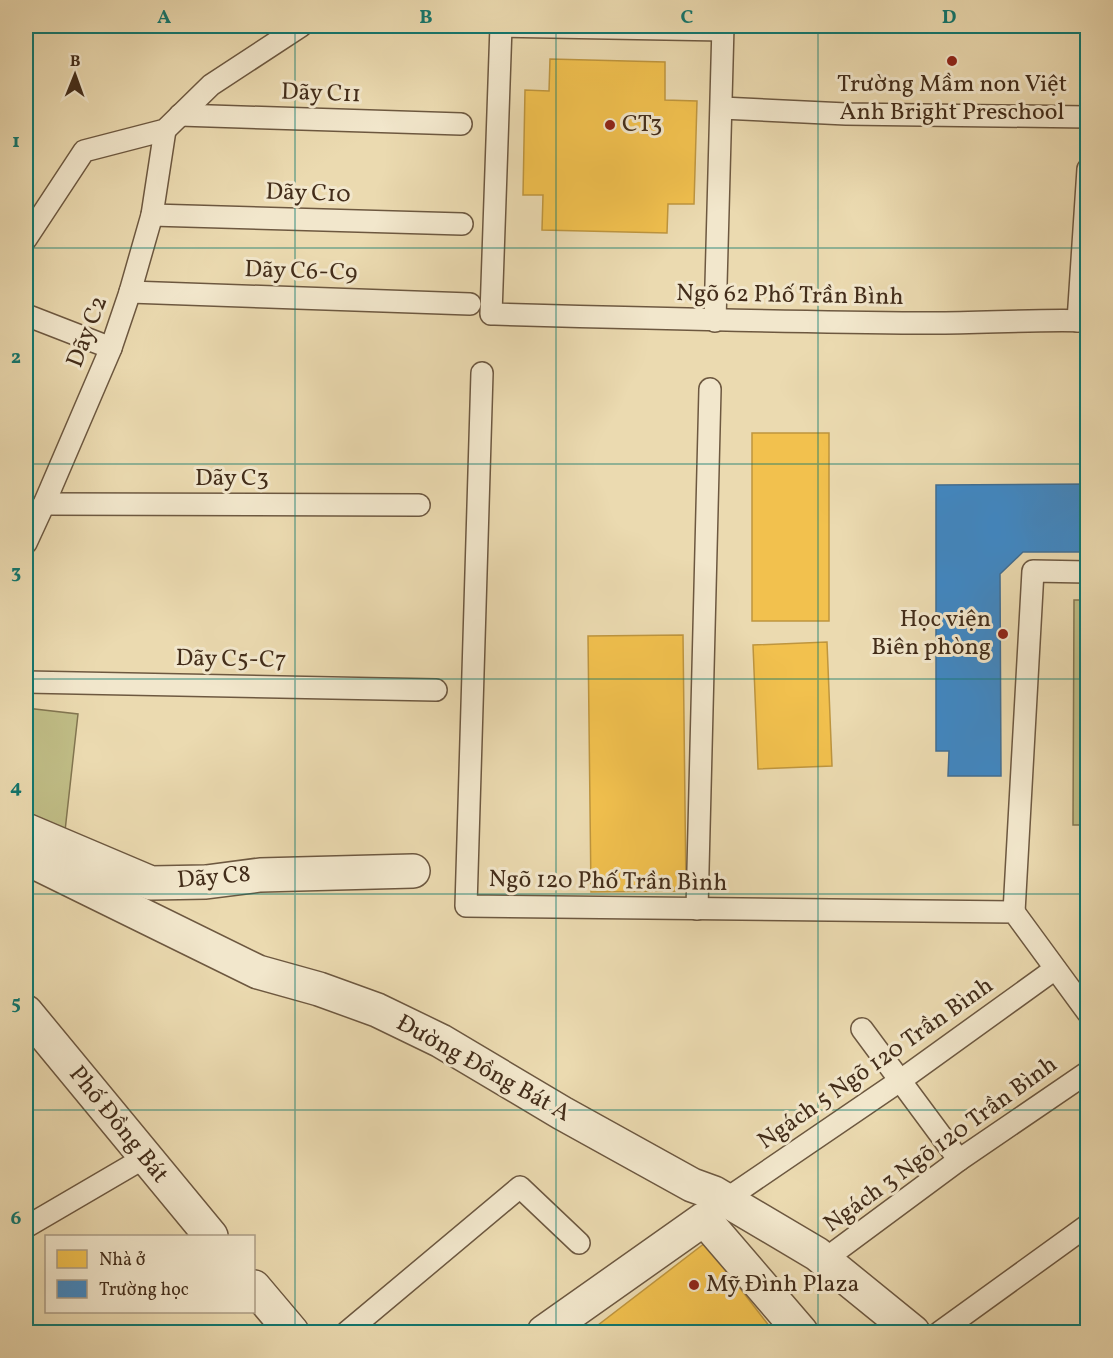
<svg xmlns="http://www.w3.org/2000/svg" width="1113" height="1358" font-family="Vollkorn,serif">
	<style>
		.green { fill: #c0bd86; stroke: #827550; stroke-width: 1.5 }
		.homes { fill: #f2c14e; stroke: #be953e; stroke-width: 1.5 }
		.schools { fill: #3f88c5; stroke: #406d92; stroke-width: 1.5 }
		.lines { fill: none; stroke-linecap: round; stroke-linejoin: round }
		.lane-casing { stroke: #6d5840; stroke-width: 24 }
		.street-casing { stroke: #6d5840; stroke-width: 36 }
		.lane { stroke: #f2e7cc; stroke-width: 21 }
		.street { stroke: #f2e7cc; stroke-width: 33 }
		.grid { fill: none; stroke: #0f766e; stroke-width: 1.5; stroke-opacity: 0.55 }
		.poi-dot { fill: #8f2418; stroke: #f2e7cc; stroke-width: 2 }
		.labels { text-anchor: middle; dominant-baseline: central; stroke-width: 6; stroke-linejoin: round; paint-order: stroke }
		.poi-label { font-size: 24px; fill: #432d1a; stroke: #f2e7cc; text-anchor: start }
		.street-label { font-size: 24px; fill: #432d1a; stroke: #f2e7cc }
		.neatline { fill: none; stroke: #0f766e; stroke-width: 2 }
		.grid-label { font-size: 20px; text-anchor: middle; font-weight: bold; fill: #0f766e }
	</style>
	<rect width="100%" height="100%" fill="#ebdab0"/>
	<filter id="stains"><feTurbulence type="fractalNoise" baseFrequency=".00333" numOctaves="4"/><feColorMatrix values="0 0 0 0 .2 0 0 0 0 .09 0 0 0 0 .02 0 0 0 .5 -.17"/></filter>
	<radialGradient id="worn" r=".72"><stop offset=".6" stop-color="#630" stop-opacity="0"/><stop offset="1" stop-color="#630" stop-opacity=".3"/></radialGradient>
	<g class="green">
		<polygon points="1074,600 1087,600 1087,825 1073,825"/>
		<polygon points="26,708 78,714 65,831 26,815"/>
	</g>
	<g class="homes">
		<polygon points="550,59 665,62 665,100 697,101 694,204 668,204 667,233 542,230 543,195 523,195 525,90 549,91"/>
		<rect x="752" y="433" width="77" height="188"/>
		<polygon points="683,635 686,891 591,892 588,636"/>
		<polygon points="827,642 832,766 758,769 753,645"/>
		<polygon points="705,1243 770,1327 764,1332 589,1332"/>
	</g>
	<polygon class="schools" points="1088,484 1088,552 1023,552 1000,574 1001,776 948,776 949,751 936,751 936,485"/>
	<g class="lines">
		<g class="lane-casing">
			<g id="lane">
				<path d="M 501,26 L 491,314 C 634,318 776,322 919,323 C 975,324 1032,319 1088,321"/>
				<polyline points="501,26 723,30"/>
				<polyline points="722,108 846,114 1088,117"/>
				<polyline points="180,115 461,124"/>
				<polyline points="152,215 462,224"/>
				<polyline points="26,239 84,151 165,130 211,85 301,26"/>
				<polyline points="130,292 470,304"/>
				<polyline points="26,315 111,348"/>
				<polyline points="715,321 723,26"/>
				<polyline points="1078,321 1088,169"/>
				<polyline points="482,373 466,906 1014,912 1088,1013"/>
				<polyline points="44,504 419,505"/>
				<polyline points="26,543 44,504 111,348 130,292 152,215 165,130"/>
				<polyline points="26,682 436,690"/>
				<polyline points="697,909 710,389"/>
				<polyline points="1014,912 1033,571 1088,572"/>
				<polyline points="862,1029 959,1160"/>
				<polyline points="725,1200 901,1080 1055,969"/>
				<polyline points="26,1227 144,1158"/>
				<polyline points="824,1260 959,1160 1088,1072"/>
				<polyline points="347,1332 520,1187 579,1243"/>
				<polyline points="940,1332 1088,1225"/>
			</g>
		</g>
		<g class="street-casing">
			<g id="street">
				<polyline points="26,830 151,883 206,882 260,875 413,871"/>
				<polyline points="26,858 258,972 319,989 377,1010 441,1041 562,1113 692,1185 714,1193 817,1254 913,1332"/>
				<polyline points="26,1012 211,1236"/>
				<polyline points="254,1287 292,1332"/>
				<polyline points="544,1332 704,1219 801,1332"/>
			</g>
		</g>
		<use href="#lane" class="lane"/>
		<use href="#street" class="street"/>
	</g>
	<path class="grid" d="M 295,26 L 295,1332M 556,26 L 556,1332M 818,26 L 818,1332M 26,248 L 1088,248M 26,464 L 1088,464M 26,679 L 1088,679M 26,894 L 1088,894M 26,1110 L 1088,1110"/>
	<g class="poi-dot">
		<circle cx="952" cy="61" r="6"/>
		<circle cx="610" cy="125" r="6"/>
		<circle cx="1003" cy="634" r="6"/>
		<circle cx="694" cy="1285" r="6"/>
	</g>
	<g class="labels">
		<g class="poi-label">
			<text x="952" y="85" text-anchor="middle">Trường Mầm non Việt<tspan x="952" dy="28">Anh Bright Preschool</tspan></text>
			<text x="622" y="125">CT3</text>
			<text x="991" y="620" text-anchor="end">Học viện<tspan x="991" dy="28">Biên phòng</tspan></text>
			<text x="706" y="1285">Mỹ Đình Plaza</text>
		</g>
		<g class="street-label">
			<text transform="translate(321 94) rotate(2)">Dãy C11</text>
			<text transform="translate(308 194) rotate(2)">Dãy C10</text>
			<text transform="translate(301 272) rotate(2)">Dãy C6-C9</text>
			<text transform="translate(790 296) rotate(1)">Ngõ 62 Phố Trần Bình</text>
			<text transform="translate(88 332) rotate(-69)">Dãy C2</text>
			<text x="232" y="479">Dãy C3</text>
			<text transform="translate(231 660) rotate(1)">Dãy C5-C7</text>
			<text transform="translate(214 878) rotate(-5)">Dãy C8</text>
			<text transform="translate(608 882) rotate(1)">Ngõ 120 Phố Trần Bình</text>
			<text transform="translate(876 1064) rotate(-35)">Ngách 5 Ngõ 120 Trần Bình</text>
			<text transform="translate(483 1069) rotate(29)">Đường Đồng Bát A</text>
			<text transform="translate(118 1125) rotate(51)">Phố Đồng Bát</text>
			<text transform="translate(941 1145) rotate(-36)">Ngách 3 Ngõ 120 Trần Bình</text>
		</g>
	</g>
	<rect width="1113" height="1358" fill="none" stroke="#ebdab0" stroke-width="66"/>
	<rect x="45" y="1235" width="210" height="78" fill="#f2e7cc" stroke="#ac9d85" stroke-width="1.5"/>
	<rect x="57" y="1250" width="30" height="18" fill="#f2c14e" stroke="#ac9d85" stroke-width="1.5"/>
	<text x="99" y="1265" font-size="18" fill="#432d1a">Nhà ở</text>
	<rect x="57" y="1280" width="30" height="18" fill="#3f88c5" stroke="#ac9d85" stroke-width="1.5"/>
	<text x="99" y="1295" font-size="18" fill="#432d1a">Trường học</text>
	<g transform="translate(75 75) rotate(1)" stroke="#f2e7cc" stroke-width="4.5" paint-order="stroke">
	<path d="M0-4.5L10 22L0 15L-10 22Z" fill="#432d1a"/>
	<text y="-9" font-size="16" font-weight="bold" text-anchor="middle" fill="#432d1a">B</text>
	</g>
	<rect x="33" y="33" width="1047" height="1292" class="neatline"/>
	<g class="grid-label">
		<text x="164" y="23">A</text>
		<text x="426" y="23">B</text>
		<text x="687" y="23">C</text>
		<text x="949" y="23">D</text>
		<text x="16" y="147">1</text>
		<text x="16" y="363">2</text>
		<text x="16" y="578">3</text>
		<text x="16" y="793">4</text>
		<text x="16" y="1009">5</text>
		<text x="16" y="1224">6</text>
	</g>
	<rect width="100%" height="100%" filter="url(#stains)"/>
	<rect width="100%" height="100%" fill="url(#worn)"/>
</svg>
